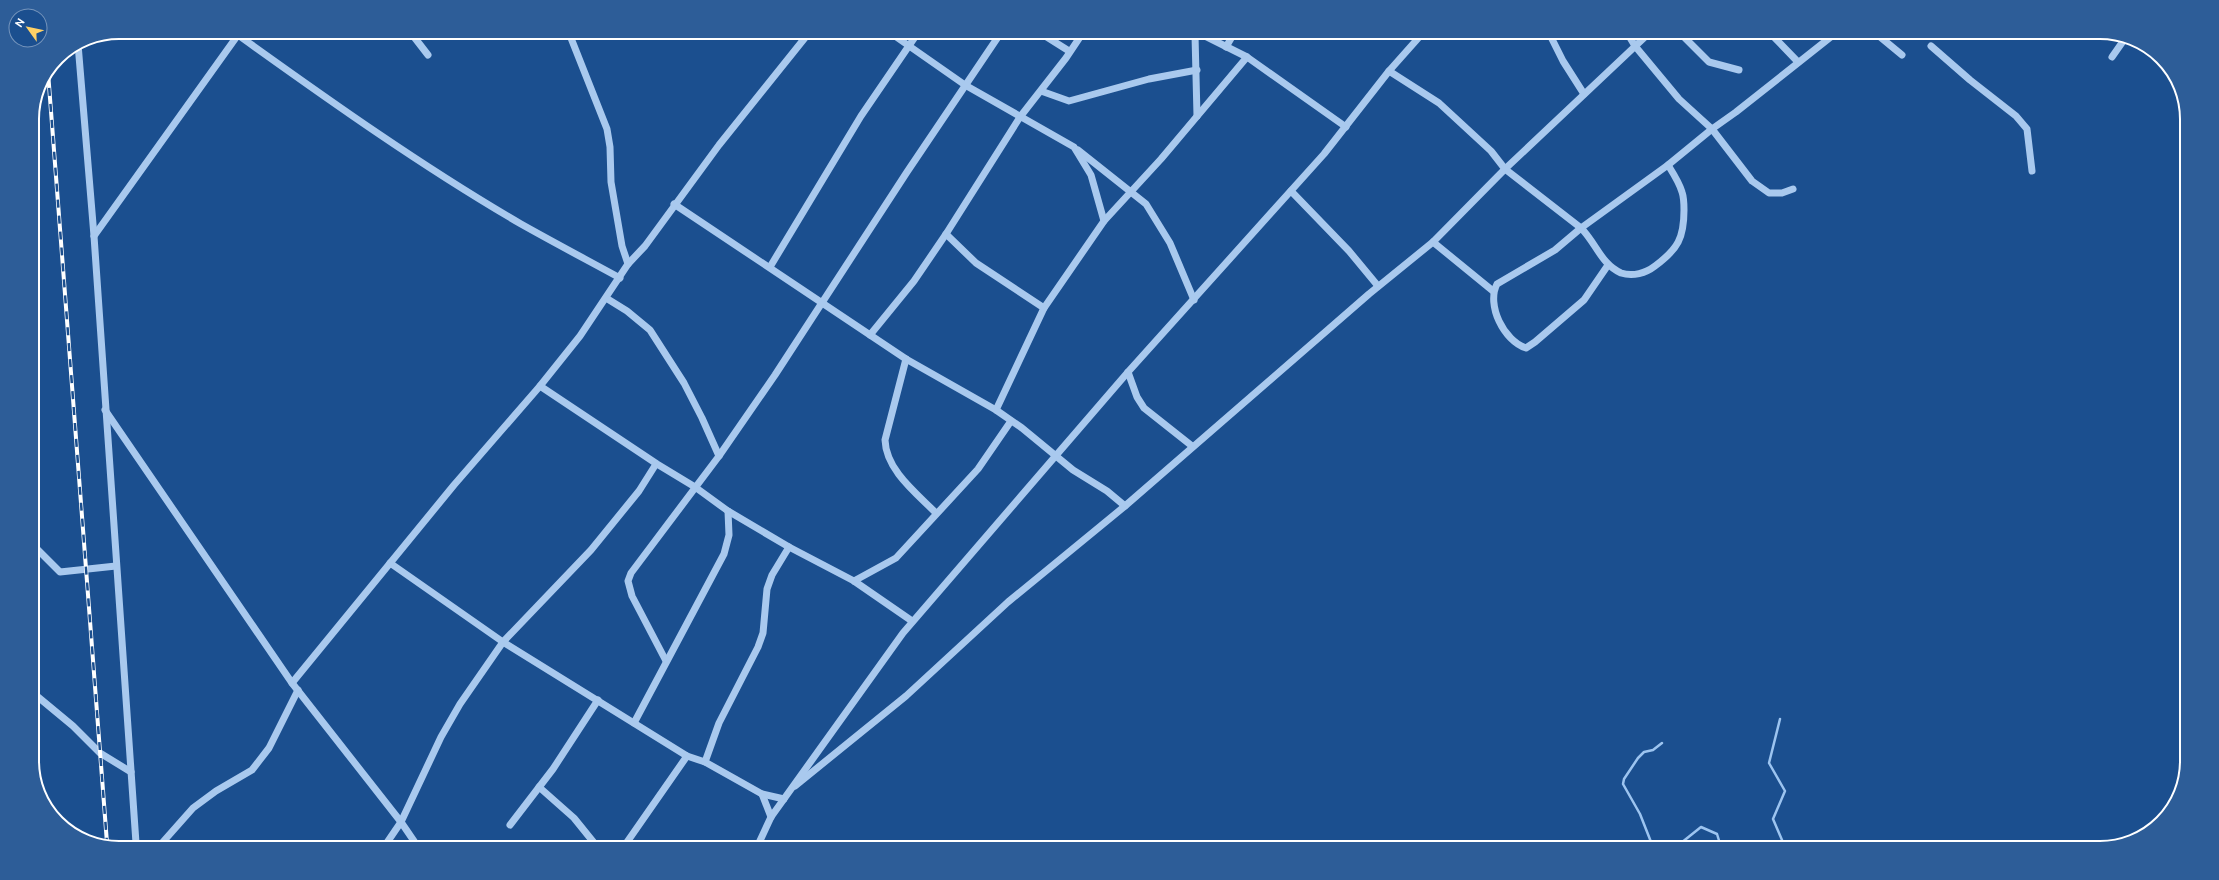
<svg xmlns="http://www.w3.org/2000/svg" width="2219" height="880" font-family="Ubuntu,sans-serif">
	<style>
		.lines { fill: none; stroke-linecap: round; stroke-linejoin: round }
		.stream { stroke: #9cc4f0; stroke-width: 2.5 }
		.minor { stroke: #a9c9ee; stroke-width: 7 }
		.rail-casing { stroke: #fff; stroke-width: 4 }
		.rail { stroke: #1b4f8f; stroke-width: 2.5; stroke-dasharray: 8; stroke-linecap: butt }
		.rim { fill: none; stroke: #fff; stroke-width: 2 }
	</style>
	<rect width="100%" height="100%" fill="#1b4f8f"/>
	<g class="lines">
		<g class="stream">
			<polyline points="1780,719 1769,763 1785,791 1773,819 1785,847"/>
			<polyline points="1653,847 1640,814 1623,784 1624,779 1638,758 1644,752 1653,750 1662,743"/>
			<polyline points="1676,847 1701,827 1717,834 1721,847"/>
		</g>
		<g class="minor">
			<polyline points="411,33 428,55"/>
			<polyline points="569,33 607,129 610,147 611,182 622,246 628,264"/>
			<polyline points="892,34 965,85 1074,147 1091,175 1104,221 1044,308 996,410"/>
			<polyline points="1042,34 1069,51"/>
			<path d="M 238,35 C 330,101 423,167 521,224 C 553,242 587,260 620,278"/>
			<polyline points="1195,35 1197,116"/>
			<polyline points="1203,35 1247,57 1346,127"/>
			<polyline points="1550,35 1563,61 1584,94"/>
			<polyline points="1629,36 1635,46 1679,99 1712,129 1752,181 1769,193 1782,193 1793,189"/>
			<polyline points="1683,36 1709,62 1739,70"/>
			<polyline points="1773,36 1798,62"/>
			<polyline points="1879,36 1902,55"/>
			<polyline points="78,44 94,236 136,843"/>
			<polyline points="1931,46 1970,80 2016,116 2027,129 2032,171"/>
			<polyline points="1226,47 1233,35"/>
			<polyline points="2112,57 2126,37"/>
			<path d="M 1389,71 L 1439,103 L 1491,151 L 1505,169 L 1581,228 C 1596,243 1601,264 1621,273 C 1633,277 1646,273 1655,266 C 1678,249 1684,238 1684,210 C 1684,204 1684,198 1682,192 C 1679,182 1673,173 1668,165"/>
			<polyline points="1041,91 1069,101 1149,79 1197,70"/>
			<polyline points="1078,150 1146,204 1170,243 1194,300"/>
			<polyline points="1291,191 1349,251 1378,286"/>
			<polyline points="674,204 906,359 996,410 1022,428 1073,470 1107,491 1125,506"/>
			<polyline points="1104,221 1161,159 1247,57"/>
			<polyline points="946,234 976,263 1044,308"/>
			<polyline points="94,236 240,32"/>
			<polyline points="1433,242 1493,291"/>
			<path d="M 1608,265 L 1584,300 L 1535,342 L 1526,348 C 1504,341 1486,305 1497,284 L 1555,250 L 1581,228 L 1668,165 L 1712,129 L 1736,112 L 1832,36"/>
			<polyline points="770,267 861,116 917,34"/>
			<polyline points="606,298 627,311 650,330 684,383 702,418 719,456"/>
			<polyline points="870,335 914,281 946,234 1020,117 1066,58 1082,34"/>
			<path d="M 906,359 L 885,440 C 886,470 916,493 936,513"/>
			<polyline points="1128,372 1137,397 1144,408 1192,446"/>
			<polyline points="540,386 657,464 695,487 728,511 789,547 854,581 912,621"/>
			<polyline points="105,410 292,683 401,822 416,844"/>
			<polyline points="32,544 60,572 116,566"/>
			<polyline points="390,563 503,642 687,756 705,762 762,794 784,799"/>
			<polyline points="854,581 896,558 978,469 1011,421"/>
			<polyline points="666,661 632,596 628,581 631,573 719,456 775,375 907,172 1000,34"/>
			<polyline points="292,683 454,485 540,386 580,336 628,264 645,246 719,145 808,34"/>
			<polyline points="32,692 73,726 100,753 131,772"/>
			<polyline points="634,723 724,554 729,535 728,511"/>
			<polyline points="705,762 719,723 758,647 763,633 767,589 772,575 789,547"/>
			<polyline points="795,786 906,696 1008,602 1125,506 1369,294 1433,242 1505,169 1646,36"/>
			<polyline points="539,787 574,818 595,844"/>
			<polyline points="762,794 771,817"/>
			<polyline points="510,825 553,769 598,700"/>
			<polyline points="162,843 193,808 216,791 252,770 269,748 298,690"/>
			<polyline points="386,844 401,822 441,737 460,704 503,642 591,550 639,491 656,464"/>
			<polyline points="625,845 687,756"/>
			<polyline points="758,845 771,817 903,633 1128,372 1324,154 1389,71 1421,35"/>
		</g>
		<g class="rail-casing">
			<polyline id="rail" points="48,72 107,843"/>
		</g>
		<use href="#rail" class="rail"/>
	</g>
	<path d="M0 0H2219V880H0ZM119 39H2100A80 80 0 0 1 2180 119V761A80 80 0 0 1 2100 841H119A80 80 0 0 1 39 761V119A80 80 0 0 1 119 39Z" fill="#2d5d98" fill-rule="evenodd"/>
	<path class="rim" d="M119 39H2100A80 80 0 0 1 2180 119V761A80 80 0 0 1 2100 841H119A80 80 0 0 1 39 761V119A80 80 0 0 1 119 39Z"/>
	<g transform="translate(28 28) rotate(303)"><circle r="19" fill="#1b4f8f" stroke="#7695bc"/>
	<path d="M0-3L7 15L0 10L-7 15Z" fill="#ffd166"/>
	<text y="-6" font-size="11" font-weight="bold" text-anchor="middle" fill="#ffffff">N</text>
	</g>
</svg>
